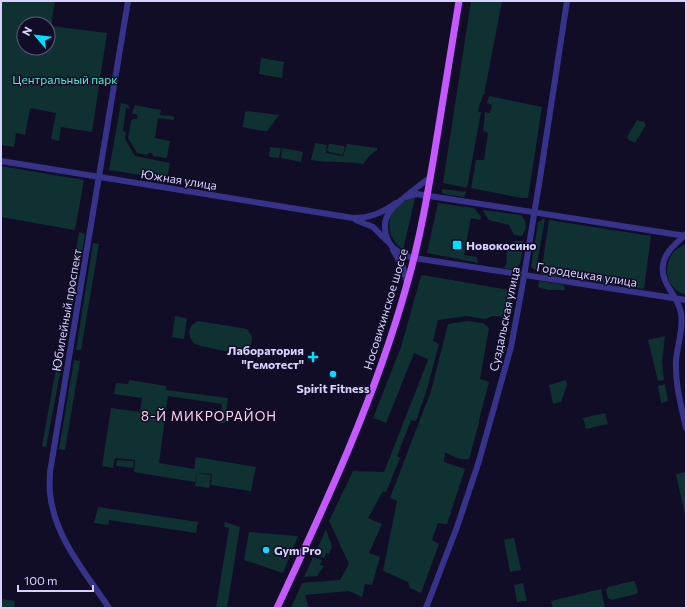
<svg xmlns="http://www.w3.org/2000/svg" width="687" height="609" font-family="Commissioner,sans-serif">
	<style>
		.green { fill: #0f3131; fill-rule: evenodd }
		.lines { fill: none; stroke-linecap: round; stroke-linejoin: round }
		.minor { stroke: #38338a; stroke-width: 6 }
		.major { stroke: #c459ff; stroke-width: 7 }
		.poi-dot { fill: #00dffd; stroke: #120d27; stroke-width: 1.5 }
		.labels { text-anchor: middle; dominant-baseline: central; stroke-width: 3; stroke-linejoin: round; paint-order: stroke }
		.park-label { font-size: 12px; fill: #52ebc8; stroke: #120d27 }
		.street-label { font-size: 12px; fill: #d8d2ff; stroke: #120d27 }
		.poi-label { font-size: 12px; font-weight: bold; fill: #d8d2ff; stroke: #120d27; text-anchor: start }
		.neighbourhood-label { font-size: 13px; letter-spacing: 1px; fill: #ffd4ef; stroke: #120d27 }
	</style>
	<rect width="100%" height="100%" fill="#120d27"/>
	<g class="green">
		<path d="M 1,1 L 55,1 L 51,26 L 107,33 L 92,132 L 61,127 L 59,141 L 51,139 L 56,113 L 30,108 L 25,135 L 16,133 L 14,147 L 1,145 ZM 24,24 L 48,24 L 48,48 L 24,48 Z"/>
		<polygon points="471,1 502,1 484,95 483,95 481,102 480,102 478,112 481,112 467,188 443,183"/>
		<polygon points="261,58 284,62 282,78 259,74"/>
		<polygon points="489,96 542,107 528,198 522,198 471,188 476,160 484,160 488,133 483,131 485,112 490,113 492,105 487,103"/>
		<polygon points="121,103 128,105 130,109 126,108 123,131 126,132 125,139 135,156 170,163 167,179 109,170"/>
		<polygon points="135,105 161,110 160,115 173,116 174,118 174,120 158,118 155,138 170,141 167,157 166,158 153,156 152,153 149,153 147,155 137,153 128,138 131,121 133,119 137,119 138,115 132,113"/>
		<polygon points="249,111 279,115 267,131 251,129 243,127 245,112"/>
		<polygon points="637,120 644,122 646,125 635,143 629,140 627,137"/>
		<path d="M 315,143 L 327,145 L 326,153 L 343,156 L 347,144 L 377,148 L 377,150 L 370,155 L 363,164 C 346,161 329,163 311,160 Z"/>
		<polygon points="329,144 331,144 344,146 345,148 343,154 342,155 329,152 327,150"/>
		<polygon points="270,147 281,148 279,158 269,157"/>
		<polygon points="282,148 303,152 301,162 281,158"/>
		<polygon points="1,166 84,180 75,230 1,217"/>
		<polygon points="442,189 466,192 464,197 444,194 442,193"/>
		<path d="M 415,198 L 403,250 C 380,233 387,202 415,198 Z"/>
		<polygon points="438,203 474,208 481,217 480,220 471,218 464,255 477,257 478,263 427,253"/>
		<path d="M 484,210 L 521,215 C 527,220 528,231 521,236 L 514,235 L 509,225 L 489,220 L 483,211 Z"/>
		<polygon points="542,219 545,219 536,270 532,268 531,266 538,223"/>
		<polygon points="549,220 651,236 644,289 541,274"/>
		<polygon points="79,232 85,234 68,333 62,332"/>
		<path d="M 521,241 L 523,241 L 523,244 C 522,252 522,264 516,270 L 504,268 L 507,262 C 506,257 506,246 511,243 C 513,241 518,241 521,241 Z"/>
		<polygon points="93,243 99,244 81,350 76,350"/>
		<path d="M 686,244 L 686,295 C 660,287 661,253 686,244 Z"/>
		<polygon points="423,275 514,291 507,317 493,316 485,319 466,316 438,320 433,341 439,344 427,389 416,421 411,420 397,456 400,458 386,492 383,491 368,518 382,524 369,553 380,557 372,585 365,584 362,597 349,591 305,595 309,608 291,608 302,583 340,580 349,564 329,521 353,471 384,472 428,360 428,359 414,353 386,423 373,418 401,347 421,276"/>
		<polygon points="539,281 564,285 565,289 564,290 548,290 538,287"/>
		<polygon points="175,316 187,318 184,339 172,337"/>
		<path d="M 198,321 L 247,329 L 252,337 C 252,344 250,350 243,352 C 236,354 202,347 195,344 C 186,336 188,326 198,321 Z"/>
		<path d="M 467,321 L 483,323 L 489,328 L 480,379 L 489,382 L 479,420 L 479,423 L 469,459 C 461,461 452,456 445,452 L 444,462 L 465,469 L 447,524 L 438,523 L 432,540 L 439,544 L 421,593 L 410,588 L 408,582 L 383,571 L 397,501 L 390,498 L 431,391 L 448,324 Z"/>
		<polygon points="665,336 662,361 664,380 658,381 648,340"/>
		<polygon points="58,358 63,358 46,447 42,446"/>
		<polygon points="74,360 80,361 65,450 59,449"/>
		<polygon points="129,380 166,386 166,390 228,398 225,423 220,423 222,404 168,396 159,463 194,469 196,457 256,467 251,491 211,485 212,474 197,473 195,482 134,472 135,460 115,458 113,468 102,466 111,408 140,412 142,398 114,394 116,383 128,384"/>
		<polygon points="566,380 567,385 561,402 553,404 549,385"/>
		<polygon points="665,384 668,401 661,403 658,386"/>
		<polygon points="605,413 608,424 586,429 583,418"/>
		<polygon points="117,460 134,461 133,468 116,466"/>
		<polygon points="686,472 686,519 676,474"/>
		<polygon points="197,473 211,475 209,488 195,486"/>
		<polygon points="98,507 198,522 196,533 109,520 108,525 94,523"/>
		<polygon points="225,522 240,527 227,608 216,608 229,528 224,527"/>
		<polygon points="326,529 332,547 329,554 326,553 324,558 315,554"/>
		<polygon points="249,532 298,536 283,573 244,560"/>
		<polygon points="514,538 521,570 510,572 504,540"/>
		<polygon points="313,557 322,560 320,565 324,566 317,576 304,577"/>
		<polygon points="633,581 635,582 638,592 636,594 612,600 608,598 606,590 608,587"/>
		<polygon points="523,583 527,601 517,602 514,585"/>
		<polygon points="601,589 605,608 553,608 551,601"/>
		<polygon points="1,599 15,601 14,608 9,607 9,608 1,608"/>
	</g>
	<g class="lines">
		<g class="minor">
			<path d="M 1,161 L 353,218 C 370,218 382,213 396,203"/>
			<path d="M 431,177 C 422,183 414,190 406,196 C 391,208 380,218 387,238 C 391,250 402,255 414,258 L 686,300"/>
			<polyline points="407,197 417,194 423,195 686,236"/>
			<polyline points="356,220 373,227 387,241"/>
			<path d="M 686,234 C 676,244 665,251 663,265 C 660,284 678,295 681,313 C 684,329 677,345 676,361 C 675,384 681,405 686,428"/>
			<polyline points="393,250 403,267 407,283"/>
			<path d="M 109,608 C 86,573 54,537 50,493 C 49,486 50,479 50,472 L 128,1"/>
			<polyline points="426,608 457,527 479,461 511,347 522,288 540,178 567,1"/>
		</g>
		<path class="major" d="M 277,608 C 326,503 376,396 407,284 C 421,236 429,186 437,137 C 444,92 452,46 459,1"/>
	</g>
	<g class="poi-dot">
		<rect x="452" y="240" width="10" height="10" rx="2"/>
		<path d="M311 351h4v4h4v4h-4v4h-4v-4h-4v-4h4z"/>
		<circle cx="333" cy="374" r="4"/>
		<circle cx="266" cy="550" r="4"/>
	</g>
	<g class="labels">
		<g class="park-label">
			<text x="65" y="79">Центральный парк</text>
		</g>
		<g class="street-label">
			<text transform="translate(179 179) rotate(9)">Южная улица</text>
			<text transform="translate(587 274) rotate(9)">Городецкая улица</text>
			<text transform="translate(385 309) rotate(-73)">Носовихинское шоссе</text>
			<text transform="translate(66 310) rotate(-80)">Юбилейный проспект</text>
			<text transform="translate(504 319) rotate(-78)">Суздальская улица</text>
		</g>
		<g class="poi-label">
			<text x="466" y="245">Новокосино</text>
			<text x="304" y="350" text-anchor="end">Лаборатория<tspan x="304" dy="14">"Гемотест"</tspan></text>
			<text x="333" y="388" text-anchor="middle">Spirit Fitness</text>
			<text x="274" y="550">Gym Pro</text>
		</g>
		<g class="neighbourhood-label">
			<text x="209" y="416">8-Й МИКРОРАЙОН</text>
		</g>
	</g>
	<rect width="687" height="609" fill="none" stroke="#d8d2ff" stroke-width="4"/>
	<g transform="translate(36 36) rotate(298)"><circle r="19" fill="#120d27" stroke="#615c7d"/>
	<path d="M0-3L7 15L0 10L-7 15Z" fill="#00dffd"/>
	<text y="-6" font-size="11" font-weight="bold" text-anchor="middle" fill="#d8d2ff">N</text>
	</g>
	<path d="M18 585v6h75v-6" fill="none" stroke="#d8d2ff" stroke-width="2"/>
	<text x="24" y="585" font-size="12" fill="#d8d2ff" stroke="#120d27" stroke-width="3" paint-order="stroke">100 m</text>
</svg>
